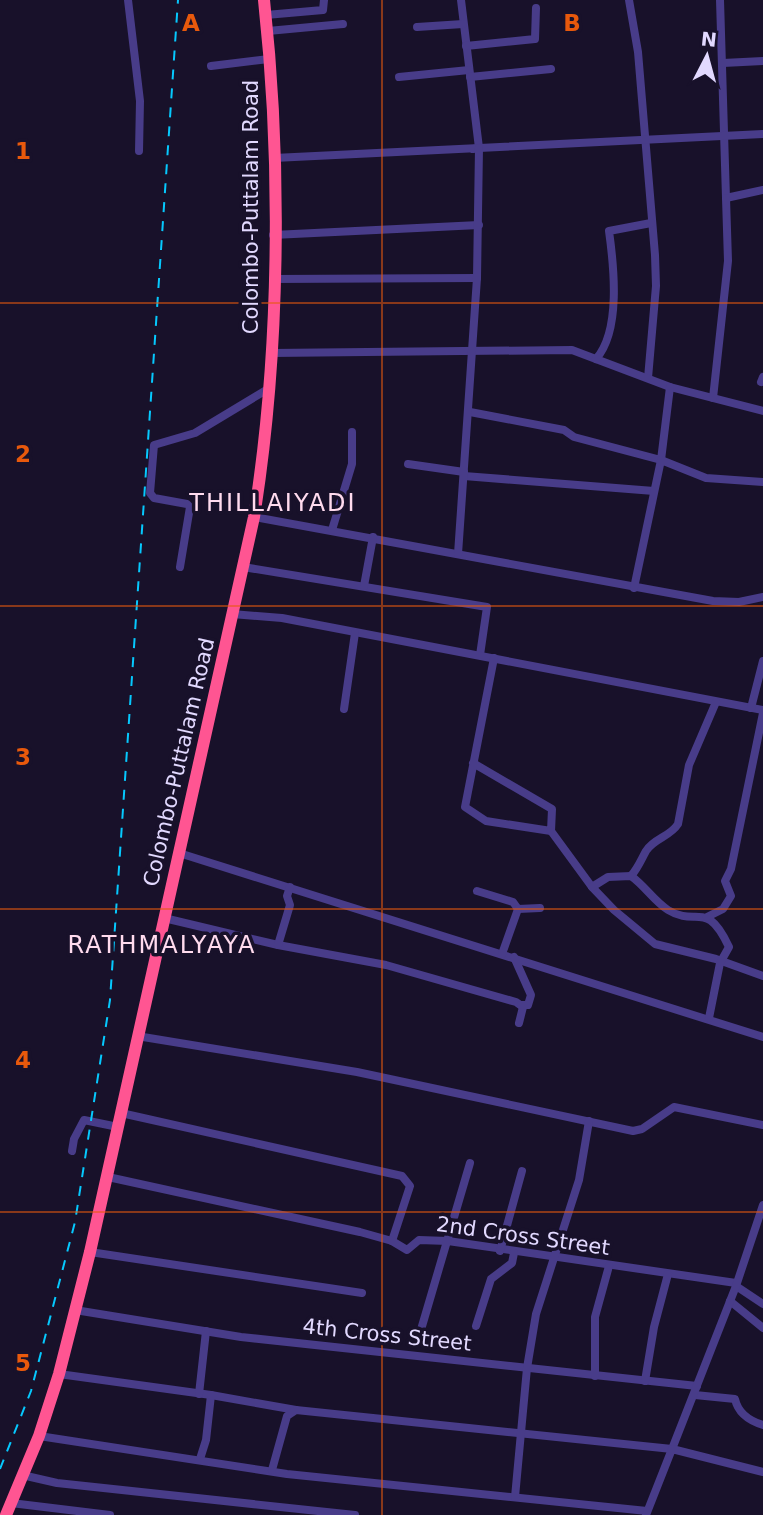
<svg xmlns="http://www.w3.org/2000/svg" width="763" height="1515" font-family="'DejaVu Sans',sans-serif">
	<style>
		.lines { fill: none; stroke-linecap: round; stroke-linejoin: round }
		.minor { stroke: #483c89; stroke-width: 8 }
		.highway { stroke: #ff5592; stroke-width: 12 }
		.rail { stroke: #06c9fe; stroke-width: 2; stroke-dasharray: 10 9; stroke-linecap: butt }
		.grid { fill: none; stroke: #e8590c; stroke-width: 2; stroke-opacity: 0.55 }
		.labels { text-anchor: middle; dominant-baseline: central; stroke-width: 7; stroke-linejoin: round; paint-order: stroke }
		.street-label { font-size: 21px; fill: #e2d9ff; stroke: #18112a }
		.quarter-label { font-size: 24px; letter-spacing: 2px; fill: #ffdbee; stroke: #18112a }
		.grid-label { font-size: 23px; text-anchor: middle; font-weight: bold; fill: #e8590c; stroke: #18112a; stroke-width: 7; stroke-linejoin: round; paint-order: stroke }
	</style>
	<rect width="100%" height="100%" fill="#18112a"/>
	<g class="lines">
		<g class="minor">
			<polyline points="128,0 140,101 139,151"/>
			<polyline points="461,0 479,148 473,149"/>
			<polyline points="629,0 638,52 655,255 656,286 648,378"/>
			<polyline points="720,0 726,198 763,190"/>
			<polyline points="266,15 323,10 324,0"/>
			<polyline points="417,27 463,24"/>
			<polyline points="268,31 343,24"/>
			<polyline points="466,46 535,39 536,8"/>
			<polyline points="723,63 763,61"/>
			<polyline points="211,66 269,59"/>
			<polyline points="399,77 469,70"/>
			<polyline points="470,77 551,69"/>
			<polyline points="274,158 763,134"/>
			<polyline points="273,235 479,225"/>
			<polyline points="273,279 477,278"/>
			<polyline points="271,353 572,350 670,387 763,411"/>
			<path d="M 596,359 C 621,331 614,267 609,231 L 651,223"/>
			<polyline points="761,382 763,377"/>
			<polyline points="713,398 728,261 726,198"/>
			<polyline points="470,412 564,430 574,437 661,460 670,387"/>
			<polyline points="408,464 464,472"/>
			<polyline points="464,476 654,491"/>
			<polyline points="254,517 713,601 739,602 763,597"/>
			<polyline points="332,530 352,464 352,432"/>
			<polyline points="458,554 477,278 479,148"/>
			<polyline points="180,567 190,507 187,504 154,498 150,493 154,445 195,433 268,389"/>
			<polyline points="243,567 487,607 480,655"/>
			<polyline points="364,586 373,537"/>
			<polyline points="634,588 661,460 706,478 763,482"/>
			<polyline points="232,614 282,618 763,710"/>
			<polyline points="751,708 763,661"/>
			<polyline points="344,709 355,633"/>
			<polyline points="473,763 552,809 551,831 486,821 465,807 494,658"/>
			<polyline points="551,831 592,887 614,910 655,944 716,959 763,976"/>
			<polyline points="179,853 763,1037"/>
			<path d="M 631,876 C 638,868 641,860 646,851 C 654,838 670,837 678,824 L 689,765 L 716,702"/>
			<path d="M 592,887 L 608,877 L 631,876 C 645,886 654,901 668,910 C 697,928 706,898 729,947 L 720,963 L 709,1018"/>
			<polyline points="477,891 513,902 518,909 540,908"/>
			<polyline points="707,917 723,909 731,896 725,881 731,869 763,713"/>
			<polyline points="164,918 278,945 386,965 516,1002 523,1007 519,1023"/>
			<polyline points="278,945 290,905 287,896 290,887"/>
			<polyline points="502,954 518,909"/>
			<polyline points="514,957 531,995 528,1005 521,1005"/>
			<polyline points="137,1036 357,1072 633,1131 642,1129 674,1107 763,1125"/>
			<polyline points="121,1113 402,1176 410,1186 392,1241"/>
			<polyline points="72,1151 74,1139 84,1120 118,1127"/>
			<polyline points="108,1177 360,1232 392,1241 407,1250 419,1240 448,1241 736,1283"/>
			<polyline points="500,1251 522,1171"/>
			<polyline points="90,1252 362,1293"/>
			<polyline points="736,1286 763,1304"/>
			<polyline points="730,1301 763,1328"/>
			<polyline points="75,1310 241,1337 697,1386"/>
			<polyline points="476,1326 491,1279 512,1263 514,1253"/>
			<polyline points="420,1333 470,1163"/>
			<polyline points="59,1374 211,1395 206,1440 200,1459"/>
			<polyline points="595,1376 595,1317 609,1266"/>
			<polyline points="645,1381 654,1327 668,1274"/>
			<polyline points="199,1394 206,1331"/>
			<polyline points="211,1395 296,1410"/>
			<path d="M 695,1395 L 735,1399 C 738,1413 750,1421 763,1425"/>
			<polyline points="39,1436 287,1474 647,1511"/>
			<polyline points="272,1470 287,1416 296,1410 672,1449 736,1286 763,1205"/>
			<polyline points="22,1475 57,1483 355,1515"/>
			<polyline points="515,1497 527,1368 536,1314 579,1180 589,1121"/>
			<polyline points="11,1503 110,1515"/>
			<polyline points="646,1515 672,1449 763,1472"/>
		</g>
		<path class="highway" d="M 6,1515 L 39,1436 L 59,1374 L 90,1252 L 254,517 C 280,354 282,164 264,0"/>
		<polyline class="rail" points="0,1469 31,1391 75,1222 110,1000 178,0"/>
	</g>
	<path class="grid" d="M 382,0 L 382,1515M 0,303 L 763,303M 0,606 L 763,606M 0,909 L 763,909M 0,1212 L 763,1212"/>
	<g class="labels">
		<g class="street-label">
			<text transform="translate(251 207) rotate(-90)">Colombo-Puttalam Road</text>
			<text transform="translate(179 762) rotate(-77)">Colombo-Puttalam Road</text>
			<text transform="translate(523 1236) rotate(8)">2nd Cross Street</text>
			<text transform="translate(387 1335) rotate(6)">4th Cross Street</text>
		</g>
		<g class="quarter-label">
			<text x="273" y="503">THILLAIYADI</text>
			<text x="162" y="945">RATHMALYAYA</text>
		</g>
	</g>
	<g class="grid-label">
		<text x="191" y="31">A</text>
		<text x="572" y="31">B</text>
		<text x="23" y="159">1</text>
		<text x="23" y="462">2</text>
		<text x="23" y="765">3</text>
		<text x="23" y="1068">4</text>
		<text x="23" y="1371">5</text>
	</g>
	<g transform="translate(707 56) rotate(6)" stroke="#18112a" stroke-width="5" paint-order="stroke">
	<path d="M0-5L12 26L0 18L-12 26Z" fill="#e2d9ff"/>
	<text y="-10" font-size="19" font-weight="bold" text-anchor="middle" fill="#e2d9ff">N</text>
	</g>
</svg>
